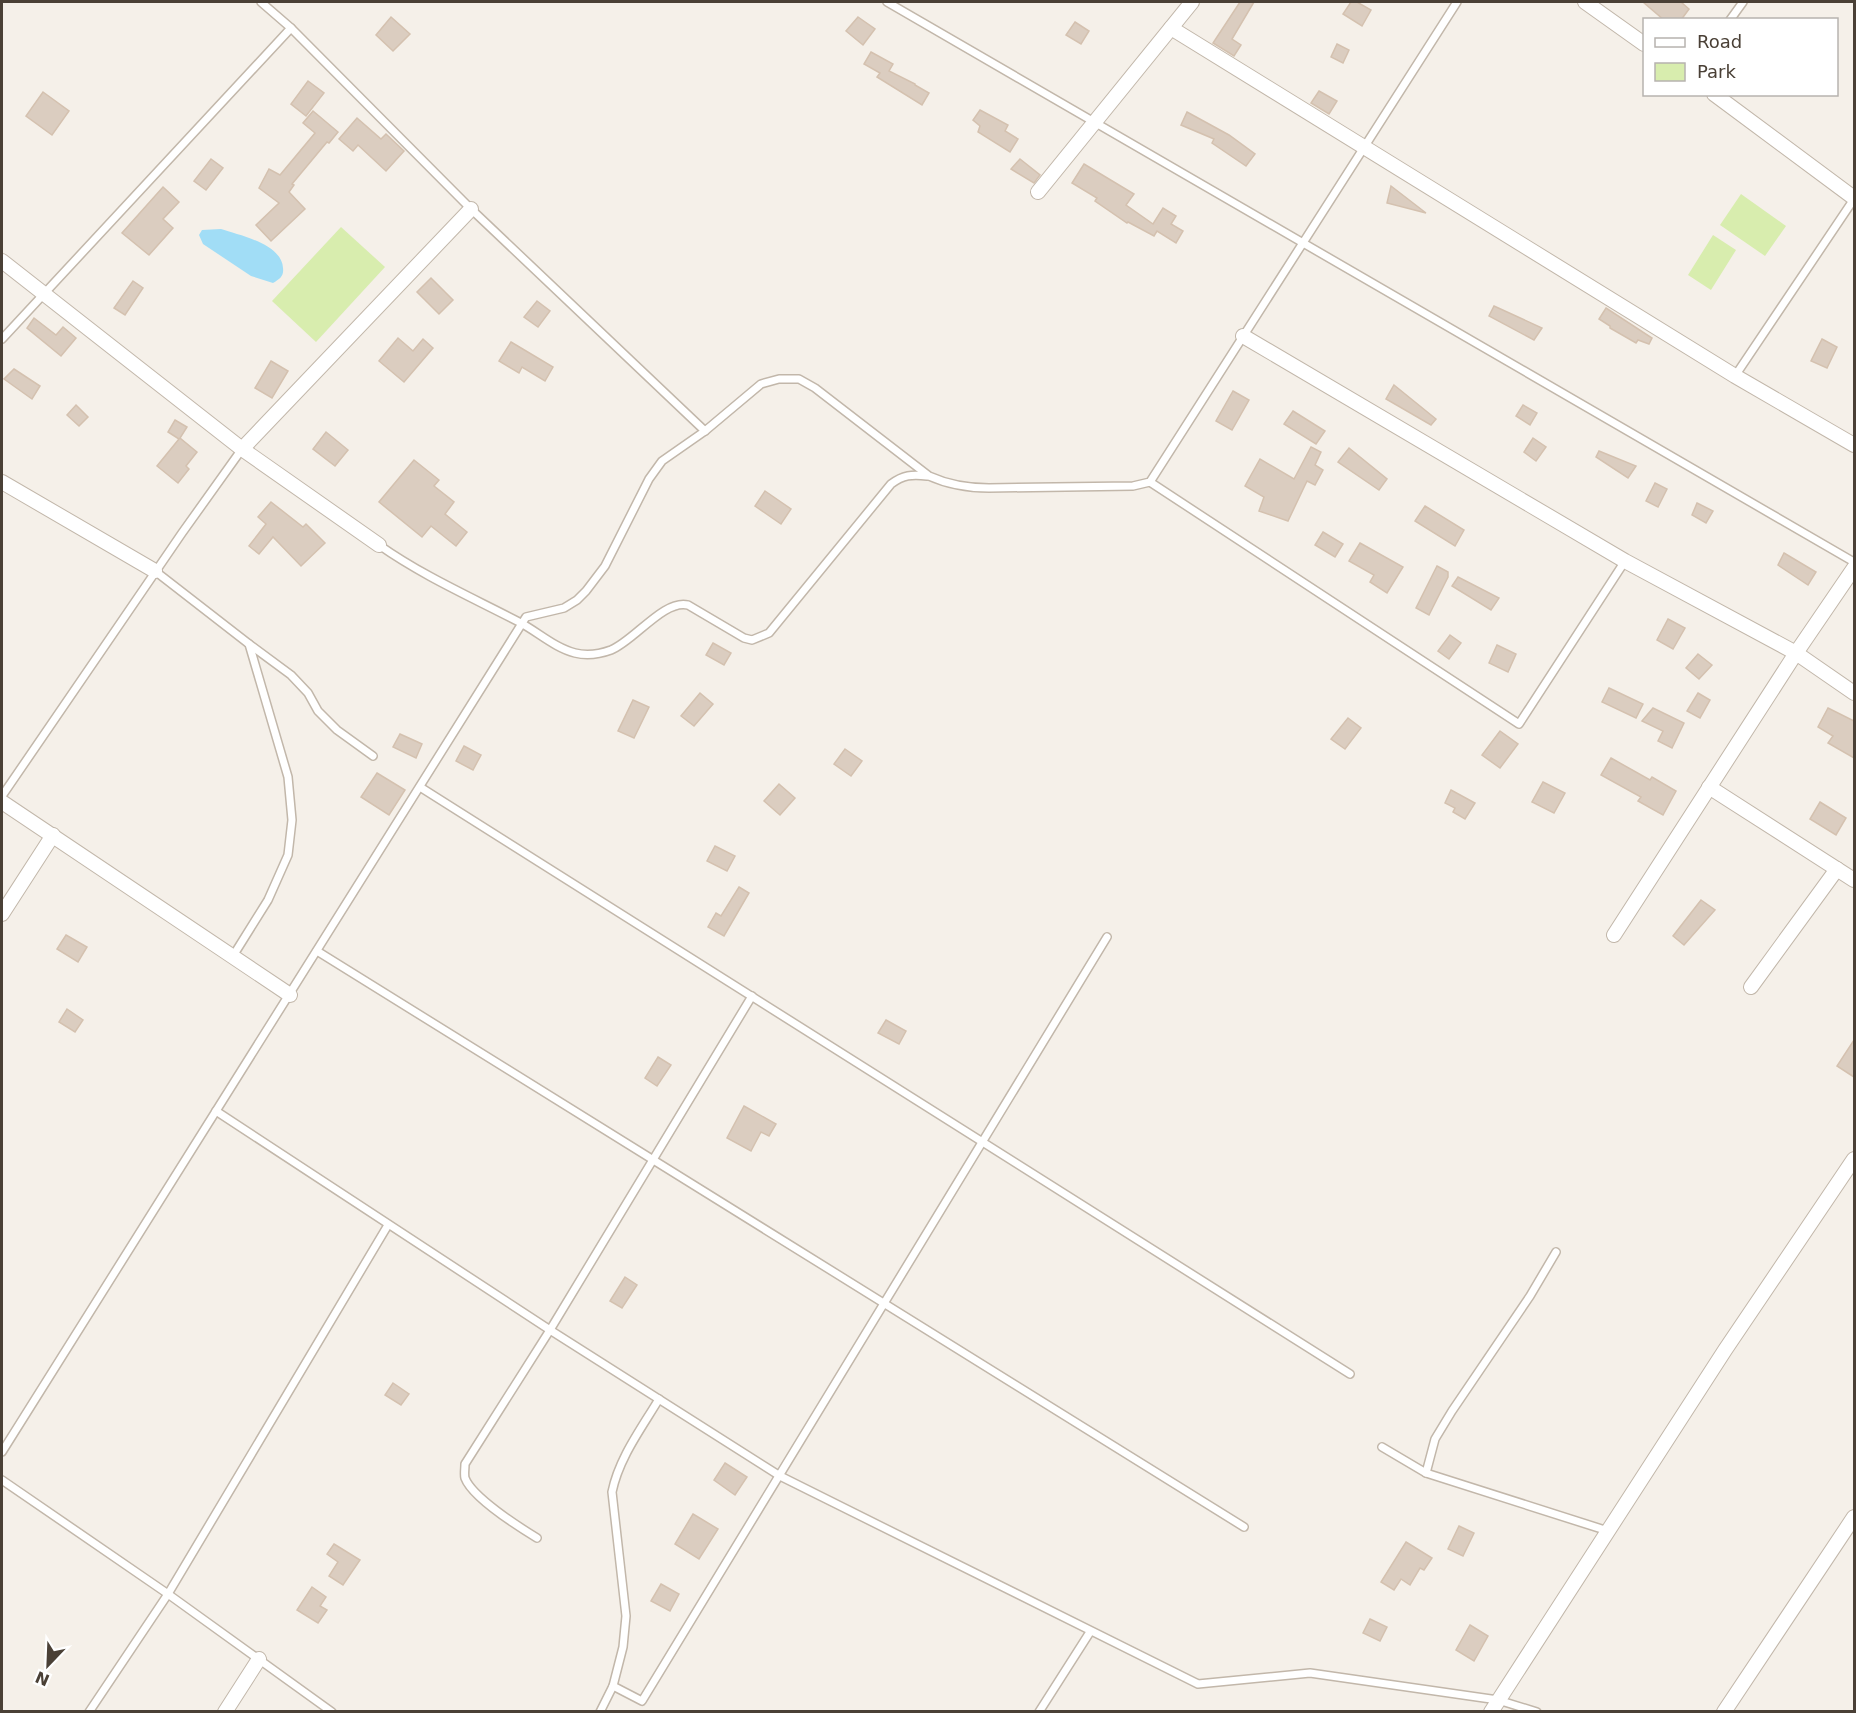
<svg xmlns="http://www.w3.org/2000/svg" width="1856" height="1713" font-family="'DejaVu Sans',sans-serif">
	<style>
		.green { fill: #d8edae }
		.water { fill: #a1ddf6 }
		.building { fill: #dbcdc0; stroke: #d4c1af; stroke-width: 1.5 }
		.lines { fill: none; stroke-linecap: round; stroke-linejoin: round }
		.lane-casing { stroke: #c2b7aa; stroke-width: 10 }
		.street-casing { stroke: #c2b7aa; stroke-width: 16 }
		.lane { stroke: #fff; stroke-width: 7 }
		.street { stroke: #fff; stroke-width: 14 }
	</style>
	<rect width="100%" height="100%" fill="#f5f0e9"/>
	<g class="green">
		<polygon points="1741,194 1786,226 1765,256 1720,225"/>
		<polygon points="341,227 385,267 316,342 272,301"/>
		<polygon points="1713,235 1736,250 1711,290 1688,275"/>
	</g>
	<path class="water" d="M 221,229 C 239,235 282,244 283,268 C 284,276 280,279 273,283 L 251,276 L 203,244 L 199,235 L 202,230 Z"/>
	<g class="building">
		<polygon points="1240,2 1254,2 1232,39 1241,45 1234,56 1213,43"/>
		<polygon points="1351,2 1357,2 1371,10 1362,26 1343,14"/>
		<polygon points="1643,2 1681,2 1689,9 1681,20 1664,20"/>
		<polygon points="391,17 410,34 393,51 376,35"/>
		<polygon points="858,17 875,29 863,45 846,31"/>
		<polygon points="1075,22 1089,31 1081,44 1066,35"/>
		<polygon points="1337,44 1349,50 1343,63 1331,57"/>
		<polygon points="871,52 893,64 889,71 915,84 915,85 929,93 922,105 877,77 880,73 864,64"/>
		<polygon points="308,81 324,93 306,116 291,104"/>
		<polygon points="1319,91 1337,101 1329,114 1311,103"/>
		<polygon points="43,92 69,111 52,135 26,116"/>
		<polygon points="980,110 1008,125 1005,131 1018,139 1010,152 978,132 980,126 973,120"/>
		<polygon points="313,111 338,132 329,143 327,142 292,184 294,185 289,192 305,209 271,241 256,225 279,203 259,188 269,169 280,175 315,133 303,123"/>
		<polygon points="1187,112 1229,135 1255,154 1246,166 1212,143 1214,139 1181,125"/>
		<polygon points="357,118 381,139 386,134 404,151 386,171 358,145 353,151 339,139"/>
		<polygon points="211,159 223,168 206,190 194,181"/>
		<polygon points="1020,159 1040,175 1034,183 1011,169"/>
		<polygon points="1084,164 1134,194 1126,205 1153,224 1163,208 1176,216 1171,224 1183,231 1176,243 1157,231 1154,236 1128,222 1127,223 1095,201 1097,198 1072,183"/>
		<polygon points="1391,186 1426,213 1387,203"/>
		<polygon points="163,187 179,202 163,219 173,228 149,255 122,233"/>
		<polygon points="431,278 453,300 439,314 417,292"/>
		<polygon points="133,281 143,288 125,315 114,308"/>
		<polygon points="537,301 550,311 538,327 524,317"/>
		<polygon points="1494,306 1542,328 1534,340 1489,316"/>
		<polygon points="1606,308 1652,338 1649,344 1638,340 1636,343 1610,328 1610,326 1599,319"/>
		<polygon points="34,318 56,335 63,327 76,338 61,356 27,328"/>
		<polygon points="398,338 413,351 423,339 433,348 404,382 379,361"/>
		<polygon points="1822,339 1837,347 1827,368 1811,361"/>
		<polygon points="511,342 553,367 545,381 522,367 519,373 499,361"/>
		<polygon points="271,361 288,371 272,398 255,388"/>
		<polygon points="14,369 40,386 32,399 4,379"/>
		<polygon points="1394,385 1436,419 1431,425 1386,399"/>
		<polygon points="1233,391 1249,400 1232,430 1216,421"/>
		<polygon points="76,405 88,417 79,426 67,415"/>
		<polygon points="1523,405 1537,413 1530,425 1516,416"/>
		<polygon points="1293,411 1325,431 1316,444 1284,424"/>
		<polygon points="175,420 187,427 180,438 197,452 186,466 189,469 178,483 157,466 179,439 168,432"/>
		<polygon points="326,432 348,450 335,466 313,449"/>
		<polygon points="1533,438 1546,447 1536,461 1524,452"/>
		<polygon points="1311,447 1321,452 1315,465 1323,470 1315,485 1307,481 1288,521 1259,511 1264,497 1245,486 1260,459 1294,479"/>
		<polygon points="1349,448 1387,479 1379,490 1338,462"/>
		<polygon points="1599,451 1636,466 1628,478 1596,457"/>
		<polygon points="414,460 439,480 434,486 454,502 445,514 467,532 456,546 431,526 422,537 379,502"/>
		<polygon points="1655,483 1667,489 1658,507 1646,501"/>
		<polygon points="765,491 791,509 781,524 755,506"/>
		<polygon points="271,502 303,527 306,524 325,543 301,566 273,537 259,554 249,546 266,524 258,517"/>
		<polygon points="1697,503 1713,511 1706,523 1692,515"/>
		<polygon points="1425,506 1464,530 1455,546 1415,521"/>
		<polygon points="1323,532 1343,544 1335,557 1315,545"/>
		<polygon points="1360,543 1403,567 1387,593 1370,582 1374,575 1349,561"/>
		<polygon points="1784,553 1816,572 1808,585 1778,565"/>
		<polygon points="1437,566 1448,572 1448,577 1429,615 1416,608"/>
		<polygon points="1458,577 1499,598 1491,610 1452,586"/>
		<polygon points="1668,619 1685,628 1673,649 1657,640"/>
		<polygon points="1450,635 1461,643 1449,659 1438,651"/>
		<polygon points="713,643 731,653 724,665 706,655"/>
		<polygon points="1497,645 1516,654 1508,672 1489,663"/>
		<polygon points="1698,654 1712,665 1699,679 1686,668"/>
		<polygon points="1609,688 1643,704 1636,718 1602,702"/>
		<polygon points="700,693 713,704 694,726 681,716"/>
		<polygon points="1698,693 1710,700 1700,718 1687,711"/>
		<polygon points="633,700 649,707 634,738 618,731"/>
		<polygon points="1653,708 1684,723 1672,748 1658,741 1663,731 1642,721"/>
		<polygon points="1828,708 1854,721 1854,758 1828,743 1833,736 1818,727"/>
		<polygon points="1348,718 1361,728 1345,749 1331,739"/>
		<polygon points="1500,731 1518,744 1500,768 1482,755"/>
		<polygon points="400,734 422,744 416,758 393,747"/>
		<polygon points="464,746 481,755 473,770 456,761"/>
		<polygon points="845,749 862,761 851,776 834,764"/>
		<polygon points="1611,758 1650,780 1652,777 1676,791 1663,815 1638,801 1641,797 1601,775"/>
		<polygon points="377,773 405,790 389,815 361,797"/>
		<polygon points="1543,782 1565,793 1554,813 1532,802"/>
		<polygon points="779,784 795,798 780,815 764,801"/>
		<polygon points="1451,790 1475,803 1465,819 1453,812 1455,808 1445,803"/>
		<polygon points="1820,802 1846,818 1836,835 1810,819"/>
		<polygon points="715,846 735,856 727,871 707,861"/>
		<polygon points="739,887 749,893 724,936 708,927 716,913 721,916"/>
		<polygon points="1701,900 1715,910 1684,945 1673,936"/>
		<polygon points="66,935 87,947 78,962 57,949"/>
		<polygon points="67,1009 83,1020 75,1032 59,1022"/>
		<polygon points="886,1020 906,1031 899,1044 878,1033"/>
		<polygon points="1854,1040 1854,1077 1837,1066"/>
		<polygon points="658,1057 671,1065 657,1086 645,1078"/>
		<polygon points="744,1106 776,1124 769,1136 761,1132 751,1151 727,1138"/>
		<polygon points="625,1277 637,1285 622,1308 610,1301"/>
		<polygon points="393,1383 409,1394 401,1405 385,1395"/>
		<polygon points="725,1463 747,1477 735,1495 714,1480"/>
		<polygon points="693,1514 718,1529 699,1559 675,1544"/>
		<polygon points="1459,1526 1474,1533 1463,1556 1448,1549"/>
		<polygon points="1406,1542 1432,1558 1424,1570 1420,1568 1410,1585 1401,1579 1394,1590 1381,1582"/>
		<polygon points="334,1544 360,1560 343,1585 329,1576 338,1562 327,1554"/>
		<polygon points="661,1584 679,1594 670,1611 651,1601"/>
		<polygon points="312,1587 326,1597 320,1606 327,1610 318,1623 297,1610"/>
		<polygon points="1370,1619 1387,1627 1380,1641 1363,1633"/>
		<polygon points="1470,1625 1488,1636 1474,1661 1456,1650"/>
	</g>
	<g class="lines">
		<g class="lane-casing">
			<g id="lane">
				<polyline points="261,2 291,28 471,209 705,431"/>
				<polyline points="887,2 1854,562"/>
				<polyline points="1730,20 1743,2"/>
				<polyline points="2,339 291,28"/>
				<polyline points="1735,376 1854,199"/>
				<polyline points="1150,482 1519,724 1625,561"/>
				<path d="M 379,545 C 423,576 471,597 519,622 C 538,632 555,648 575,653 C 587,656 600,654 611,650 C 634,641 664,599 688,605 L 744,638 L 752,640 L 769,633 L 891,484 C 903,475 912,474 927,476"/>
				<polyline points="155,571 249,644 288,777 292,820 288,855 268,900 233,956"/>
				<polyline points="249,644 291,675 308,693 318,711 337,730 373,756"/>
				<polyline points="420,787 1350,1374"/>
				<polyline points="2,796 182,533 242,449"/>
				<polyline points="317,951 1244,1527"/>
				<polyline points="216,1111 550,1330 780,1476 1198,1684 1310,1673 1498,1700 1537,1712"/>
				<polyline points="1382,1447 1426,1473 1608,1531"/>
				<path d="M 2,1452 L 526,617 L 564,608 L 577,600 L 586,591 L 605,566 L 649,479 L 662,461 L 705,431 L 761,384 L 779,379 L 799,379 L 815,388 L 929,476 C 949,485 967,488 989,488 L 1133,486 L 1150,482 L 1457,2"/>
				<polyline points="1426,1473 1435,1439 1452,1411 1530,1296 1556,1252"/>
				<polyline points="2,1480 168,1594 332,1712"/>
				<path d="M 537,1538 C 519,1527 472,1497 465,1478 C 464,1474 465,1469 465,1464 L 550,1330 L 752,996"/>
				<polyline points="613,1686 642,1701 1107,937"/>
				<polyline points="89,1712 168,1594 388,1225"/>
				<path d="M 600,1712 L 613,1686 L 623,1647 L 626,1616 L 612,1492 C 619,1458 641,1429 659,1399"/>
				<polyline points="1039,1712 1090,1632"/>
			</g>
		</g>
		<g class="street-casing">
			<g id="street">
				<polyline points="1585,2 1644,44"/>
				<polyline points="1171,28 1735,376 1854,445"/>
				<polyline points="1714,94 1854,198"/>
				<polyline points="1038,192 1192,2"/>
				<polyline points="2,261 242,449 471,209"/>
				<polyline points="1243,336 1625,561 1796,653 1854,693"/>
				<polyline points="242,449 379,545"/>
				<polyline points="2,482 155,571"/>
				<polyline points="1709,787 1854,880"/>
				<polyline points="2,802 290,995"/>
				<polyline points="2,914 53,835"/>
				<polyline points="1614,935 1796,653 1854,568"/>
				<polyline points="1751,987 1837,869"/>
				<polyline points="225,1712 259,1659"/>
				<polyline points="1491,1712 1725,1350 1854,1159"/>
				<polyline points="1724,1712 1854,1517"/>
			</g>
		</g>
		<use href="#lane" class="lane"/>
		<use href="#street" class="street"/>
	</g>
	<rect width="1856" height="1713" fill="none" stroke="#4a4036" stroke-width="6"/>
	<rect x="1643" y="18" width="195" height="78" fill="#ffffff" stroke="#b7b3af" stroke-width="1.5"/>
	<rect x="1655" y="38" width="30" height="9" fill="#ffffff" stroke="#b7b3af" stroke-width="1.5"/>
	<text x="1697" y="48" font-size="18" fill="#4a4036">Road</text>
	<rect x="1655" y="63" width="30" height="18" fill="#d8edae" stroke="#b7b3af" stroke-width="1.5"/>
	<text x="1697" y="78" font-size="18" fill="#4a4036">Park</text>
	<g transform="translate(48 1665) rotate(203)" stroke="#ffffff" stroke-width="4.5" paint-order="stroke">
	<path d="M0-4.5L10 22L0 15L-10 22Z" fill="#4a4036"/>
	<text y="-9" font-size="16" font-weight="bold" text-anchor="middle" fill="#4a4036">N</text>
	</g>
</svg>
